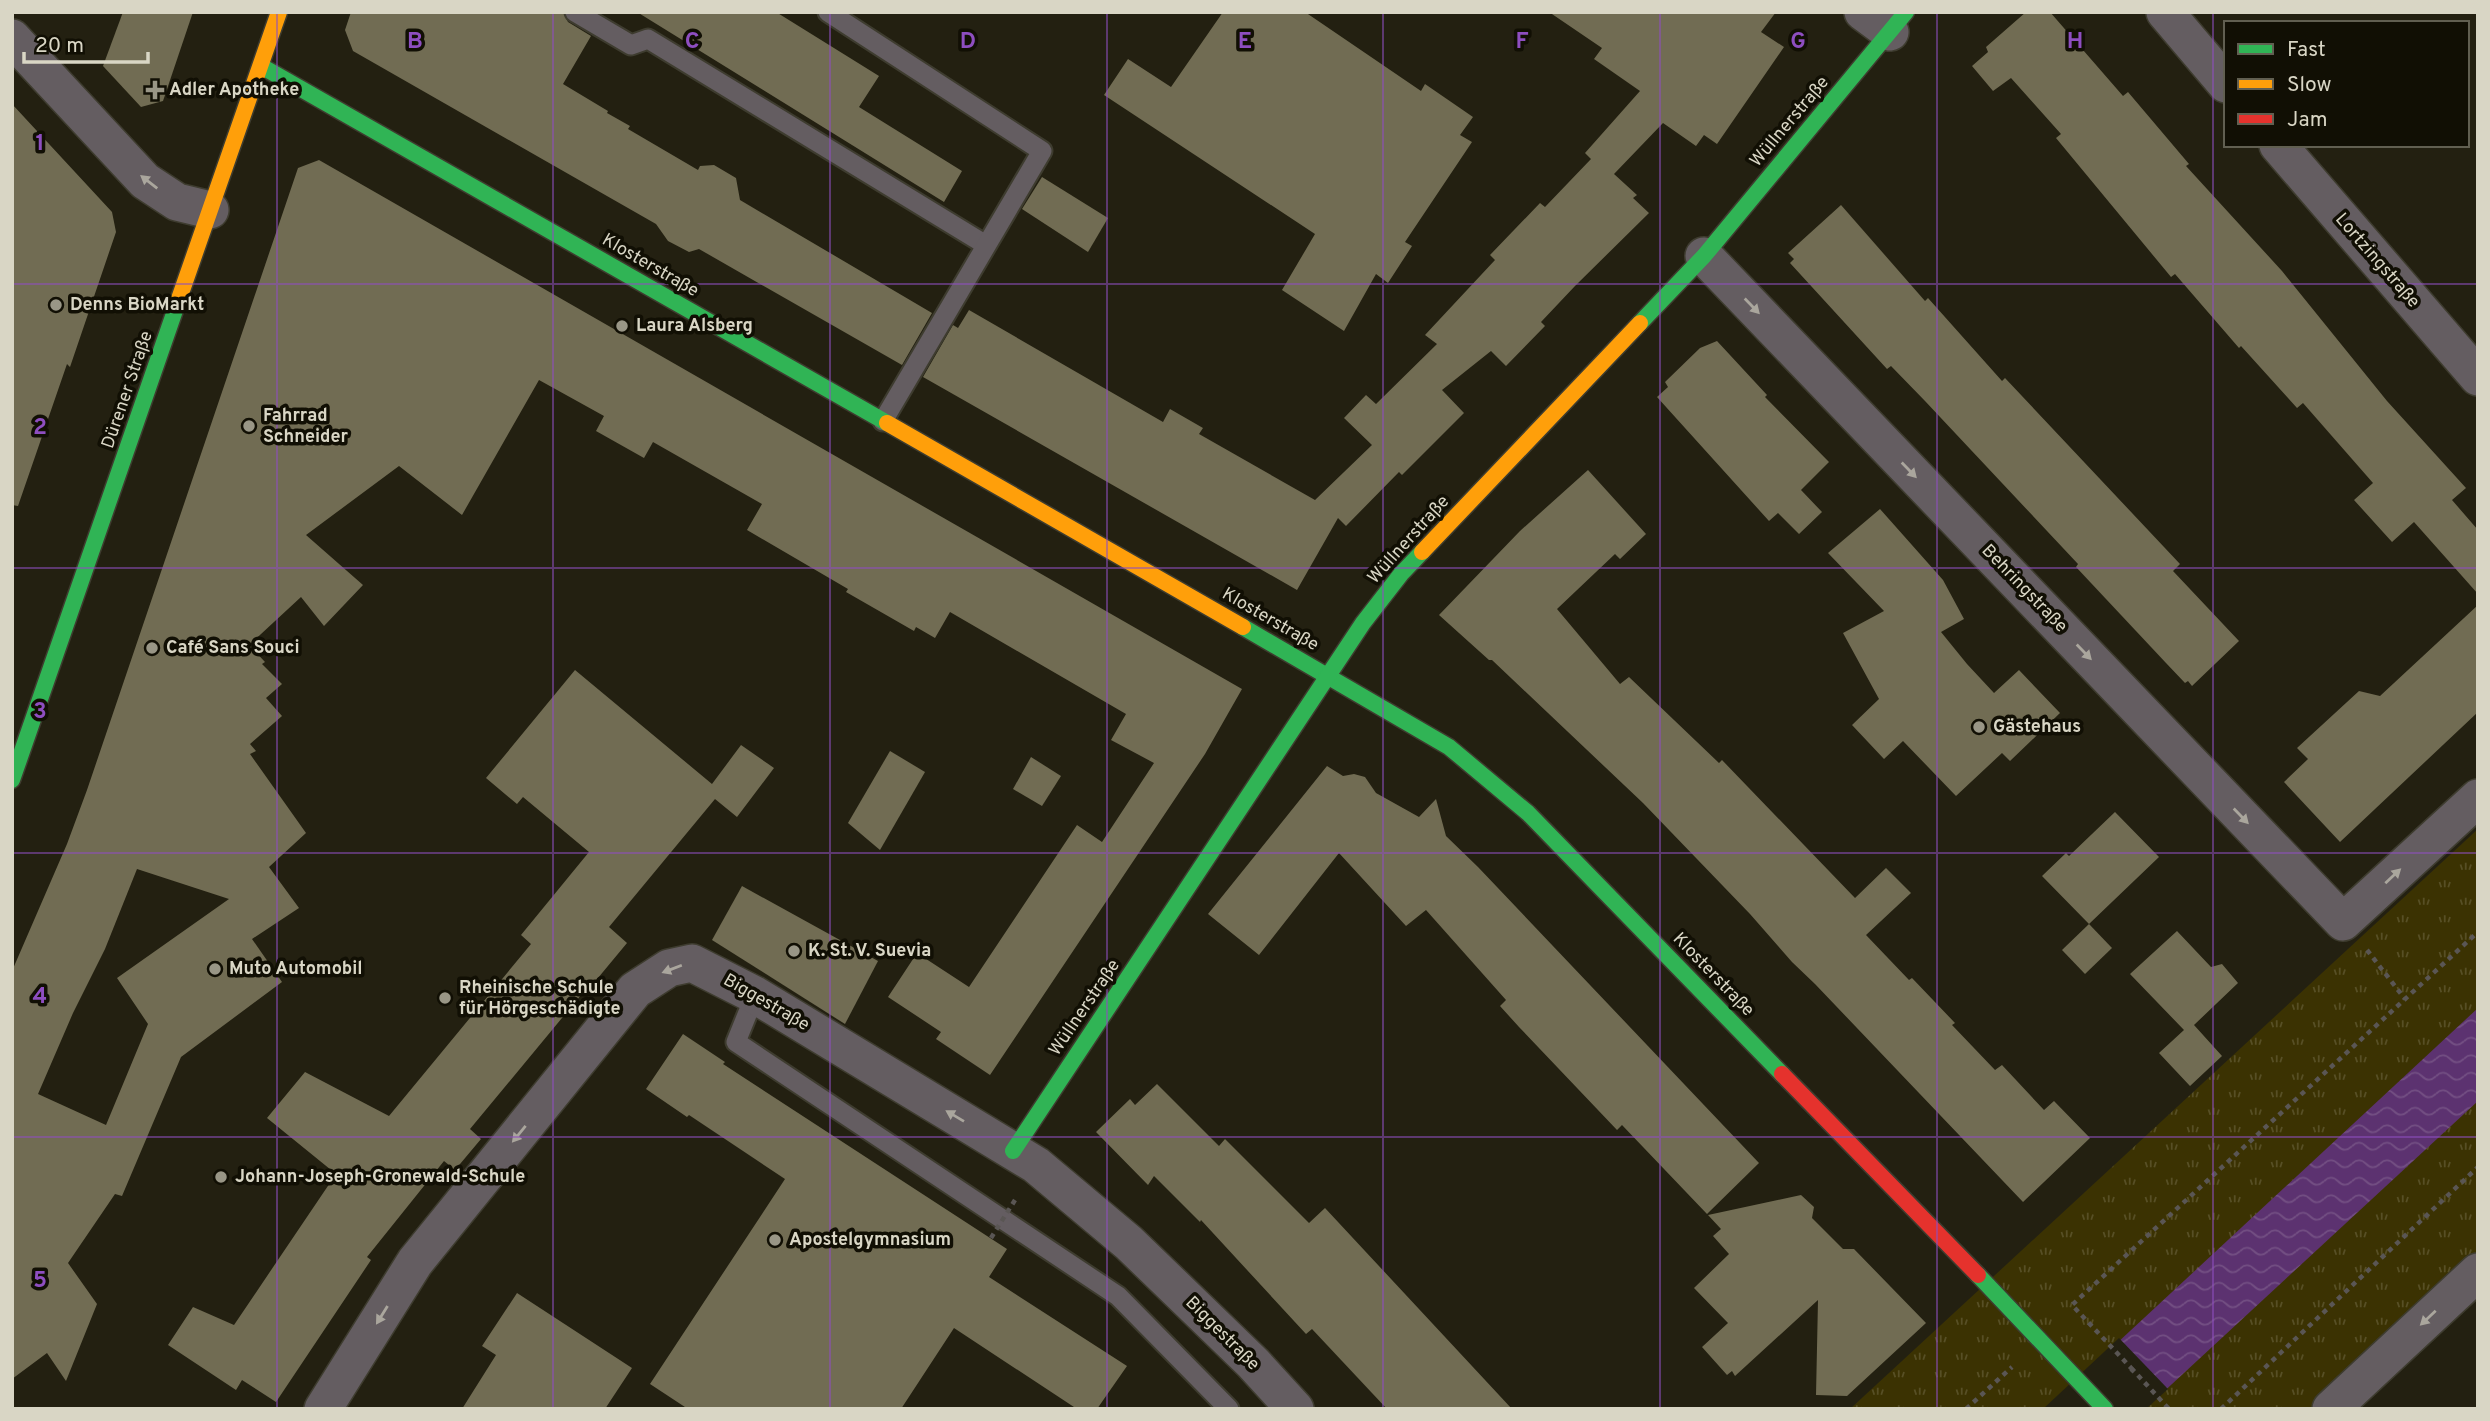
<svg xmlns="http://www.w3.org/2000/svg" width="2490" height="1421" font-family="Overpass,sans-serif">
	<style>
		.park { fill: url(#park-tufts) }
		.water { fill: url(#water-waves) }
		.pier { fill: #232011 }
		.building { fill: #716c53; fill-rule: evenodd }
		.lines { fill: none; stroke-linecap: round; stroke-linejoin: round }
		.lane-casing { stroke: #3e3c2f; stroke-width: 23 }
		.street-casing { stroke: #3e3c2f; stroke-width: 40 }
		.fast-casing { stroke: #3e3c2f; stroke-width: 19 }
		.slow-casing { stroke: #3e3c2f; stroke-width: 19 }
		.jam-casing { stroke: #3e3c2f; stroke-width: 19 }
		.path { stroke: #5a5654; stroke-width: 4.5; stroke-dasharray: 5 5; stroke-linecap: butt }
		.lane { stroke: #645d61; stroke-width: 19 }
		.street { stroke: #645d61; stroke-width: 37 }
		.fast { stroke: #30b455; stroke-width: 16 }
		.slow { stroke: #ff9f0a; stroke-width: 16 }
		.jam { stroke: #e5322d; stroke-width: 16 }
		.path-bridge { stroke: #5a5654; stroke-width: 4.5; stroke-dasharray: 5 5; stroke-linecap: butt }
		.oneway { fill: #aaa69d }
		.grid { fill: none; stroke: #8e4ec0; stroke-width: 2; stroke-opacity: 0.55 }
		.poi-dot { fill: #999686; stroke: #110f04; stroke-width: 2.5 }
		.labels { text-anchor: middle; dominant-baseline: central; stroke-width: 7; stroke-linejoin: round; paint-order: stroke }
		.poi-label { font-size: 18px; font-weight: bold; fill: #d9d6c5; stroke: #110f04; text-anchor: start }
		.street-label { font-size: 18px; fill: #d9d6c5; stroke: #110f04 }
		.grid-label { font-size: 23px; text-anchor: middle; font-weight: bold; fill: #8e4ec0; stroke: #110f04; stroke-width: 7; stroke-linejoin: round; paint-order: stroke }
	</style>
	<defs>
		<pattern id="park-tufts" width="24" height="20" patternUnits="userSpaceOnUse" patternTransform="scale(1.75)"><rect width="24" height="20" fill="#3b3202"/><path d="M3 7l-1-3M5 7V3M7 7l1-3M15 17l-1-3M17 17v-4M19 17l1-3" fill="none" stroke="#574f25"/></pattern>
		<pattern id="water-waves" width="16" height="10" patternUnits="userSpaceOnUse" patternTransform="scale(1.75)"><rect width="16" height="10" fill="#5c3270"/><path d="M0 5q4-4 8 0t8 0" fill="none" stroke="#734f83"/></pattern>
	</defs>
	<rect width="100%" height="100%" fill="#232011"/>
	<polygon class="park" points="2478,829 2478,1259 2315,1409 1850,1409"/>
	<polygon class="water" points="2478,1008 2478,1101 2145,1409 2046,1409"/>
	<polygon class="pier" points="2119,1338 2168,1389 2146,1409 2043,1409"/>
	<g class="building">
		<polygon points="123,12 193,12 163,101 141,107 103,66"/>
		<polygon points="351,12 563,12 568,22 591,36 563,84 608,111 607,113 630,126 628,129 698,170 700,166 714,165 736,178 740,200 932,313 902,365 699,249 689,252 668,241 656,224 353,51 345,30"/>
		<polygon points="637,12 776,12 879,76 859,107 962,171 944,202"/>
		<polygon points="1223,12 1305,12 1421,91 1425,84 1473,117 1460,135 1472,142 1405,242 1412,246 1388,283 1376,274 1344,331 1282,290 1315,234 1104,95 1128,59 1171,87"/>
		<polygon points="1549,12 1776,12 1761,32 1784,47 1717,144 1704,135 1696,146 1663,123 1614,174 1637,195 1633,198 1649,213 1575,286 1541,322 1545,326 1506,366 1491,351 1442,390 1464,413 1402,475 1399,472 1346,526 1338,518 1297,590 923,377 953,325 958,328 969,310 1163,422 1170,409 1203,428 1199,434 1315,500 1372,445 1344,418 1366,395 1376,404 1437,344 1425,335 1495,260 1490,255 1540,203 1545,207 1591,159 1585,153 1640,91 1594,59 1602,48"/>
		<polygon points="2026,12 2050,12 2123,96 2128,92 2189,164 2186,166 2282,271 2387,401 2466,488 2452,500 2478,530 2478,594 2414,522 2392,542 2354,500 2373,483 2303,403 2297,408 2241,346 2239,348 2175,274 2171,277 2056,138 2061,134 2011,78 1993,91 1972,66 1988,52 1986,47"/>
		<polygon points="12,104 112,212 116,232 70,367 67,364 18,506 12,505"/>
		<path d="M 319,160 L 1242,689 L 1205,754 L 990,1075 L 936,1039 L 941,1032 L 888,997 L 917,953 L 969,987 L 1077,825 L 1102,842 L 1154,763 L 1111,740 L 1126,714 L 950,612 L 935,638 L 916,627 L 914,631 L 846,592 L 848,589 L 747,530 L 762,504 L 653,442 L 644,458 L 596,431 L 604,416 L 539,380 L 462,515 L 399,466 L 306,535 L 363,585 L 324,626 L 301,597 L 249,645 L 265,662 L 262,664 L 282,684 L 266,698 L 282,716 L 250,744 L 256,751 L 250,754 L 306,833 L 269,867 L 299,908 L 252,939 L 282,982 L 181,1057 L 122,1196 L 115,1194 L 68,1263 L 97,1304 L 66,1381 L 47,1353 L 12,1379 L 12,971 L 67,844 L 87,790 L 298,168 ZM 137,869 L 229,899 L 117,978 L 148,1024 L 106,1125 L 38,1094 L 73,1013 L 105,949 Z"/>
		<polygon points="1042,177 1108,218 1088,252 1022,209"/>
		<polygon points="1841,205 1925,301 1928,298 2002,381 2005,378 2180,564 2173,571 2239,641 2192,686 2188,681 2185,683 2166,663 2076,567 2078,564 1925,401 1891,366 1887,369 1790,263 1794,259 1788,253"/>
		<polygon points="1717,341 1767,395 1765,397 1829,462 1801,490 1822,512 1799,534 1778,513 1769,521 1657,397 1668,387 1665,382 1700,348"/>
		<polygon points="1588,470 1646,534 1620,559 1615,554 1557,609 1620,684 1629,677 1719,763 1722,760 1855,898 1886,868 1911,893 1866,935 1909,980 1912,978 1955,1023 1952,1025 1995,1070 2002,1065 2044,1110 2054,1101 2090,1138 2023,1202 1815,984 1792,962 1750,914 1643,803 1492,660 1489,660 1439,615 1520,531"/>
		<polygon points="1880,509 1943,580 1964,619 1941,632 1967,664 1994,693 2019,670 2060,713 2010,761 2002,753 1956,796 1903,741 1884,759 1852,725 1879,699 1843,633 1884,611 1828,553"/>
		<polygon points="2478,605 2478,712 2340,842 2284,782 2308,759 2297,748 2359,691 2380,696"/>
		<polygon points="575,670 712,784 741,745 774,768 737,817 715,799 609,927 627,943 588,990 586,989 470,1129 481,1139 455,1170 444,1161 367,1257 371,1260 276,1402 242,1380 236,1390 168,1345 193,1307 234,1325 336,1174 267,1118 305,1072 389,1116 531,944 521,935 589,852 523,797 517,804 486,778"/>
		<polygon points="890,751 925,772 880,850 848,823"/>
		<polygon points="1031,757 1061,776 1042,806 1013,789"/>
		<polygon points="1327,766 1343,776 1354,774 1365,777 1376,793 1419,817 1436,799 1446,836 1478,867 1759,1163 1707,1214 1622,1125 1617,1130 1519,1027 1500,1006 1506,1000 1426,910 1406,926 1339,853 1259,955 1208,914"/>
		<polygon points="2115,812 2159,857 2089,924 2042,876 2066,853 2069,856"/>
		<polygon points="742,886 878,961 845,1024 712,940"/>
		<polygon points="2089,924 2112,948 2085,974 2062,950"/>
		<polygon points="2177,931 2211,967 2222,964 2238,983 2194,1025 2222,1056 2190,1086 2159,1053 2184,1030 2130,974"/>
		<polygon points="683,1034 725,1062 723,1064 1007,1249 989,1277 1127,1366 1097,1409 1077,1409 954,1328 901,1409 688,1409 650,1384 785,1179 689,1115 687,1117 646,1089"/>
		<polygon points="1157,1084 1219,1146 1225,1139 1309,1223 1325,1208 1512,1409 1387,1409 1312,1329 1306,1334 1201,1220 1200,1222 1154,1176 1148,1185 1096,1132 1130,1099 1135,1105"/>
		<polygon points="1801,1195 1814,1207 1812,1218 1843,1249 1854,1249 1926,1323 1847,1396 1816,1395 1818,1300 1735,1376 1732,1371 1727,1375 1702,1347 1728,1323 1694,1288 1729,1254 1713,1236 1721,1229 1708,1215"/>
		<polygon points="517,1293 632,1368 605,1409 462,1409 496,1355 482,1346"/>
	</g>
	<g class="lines">
		<g class="lane-casing">
			<g id="lane">
				<polyline points="575,12 631,45 648,39 986,245"/>
				<polyline points="828,12 1042,151 883,421"/>
				<polyline points="755,995 736,1042 1118,1296 1229,1409"/>
			</g>
		</g>
		<g class="street-casing">
			<g id="street">
				<polyline points="1863,12 1890,32"/>
				<polyline points="2165,12 2226,84"/>
				<polyline points="12,38 145,181 177,202 210,210"/>
				<polyline points="2278,145 2478,377"/>
				<polyline points="1704,256 2343,922 2478,798"/>
				<polyline points="323,1409 415,1262 635,990 669,968 692,963 755,995 1036,1165 1129,1243 1253,1363 1295,1409"/>
				<polyline points="2331,1409 2478,1272"/>
			</g>
		</g>
		<g class="fast-casing">
			<g id="fast">
				<polyline points="261,66 887,423"/>
				<polyline points="1640,323 1704,256 1906,12"/>
				<polyline points="1243,627 1449,747 1528,813 1782,1074"/>
				<polyline points="12,780 179,299"/>
				<polyline points="1013,1151 1363,623 1401,574 1422,552"/>
				<polyline points="1978,1275 2105,1409"/>
			</g>
		</g>
		<g class="slow-casing">
			<g id="slow">
				<polyline points="179,299 279,12"/>
				<polyline points="887,423 1243,627"/>
				<polyline points="1422,552 1640,323"/>
			</g>
		</g>
		<g class="jam-casing">
			<polyline id="jam" points="1782,1074 1978,1275"/>
		</g>
		<g class="path">
			<polyline points="2367,950 2405,999"/>
			<polyline points="2133,1370 2072,1305 2478,932"/>
			<polyline points="2131,1372 2133,1370 2169,1409"/>
			<polyline points="1966,1409 2012,1367"/>
			<polyline points="2221,1409 2478,1167"/>
		</g>
		<use href="#lane" class="lane"/>
		<use href="#street" class="street"/>
		<use href="#fast" class="fast"/>
		<use href="#slow" class="slow"/>
		<use href="#jam" class="jam"/>
		<polyline class="path-bridge" points="991,1238 1015,1200"/>
	</g>
	<defs><path id="oneway-solid" d="M-6-.8H1V-3.2L6.5 0L1 3.2V.8H-6Z" transform="scale(1.75)"/></defs>
	<g class="oneway">
		<use href="#oneway-solid" transform="translate(149 182) rotate(-142)"/>
		<use href="#oneway-solid" transform="translate(1752 306) rotate(46)"/>
		<use href="#oneway-solid" transform="translate(1909 470) rotate(46)"/>
		<use href="#oneway-solid" transform="translate(2084 652) rotate(46)"/>
		<use href="#oneway-solid" transform="translate(2241 816) rotate(46)"/>
		<use href="#oneway-solid" transform="translate(2393 876) rotate(-43)"/>
		<use href="#oneway-solid" transform="translate(672 969) rotate(159)"/>
		<use href="#oneway-solid" transform="translate(955 1116) rotate(-149)"/>
		<use href="#oneway-solid" transform="translate(519 1134) rotate(129)"/>
		<use href="#oneway-solid" transform="translate(382 1315) rotate(122)"/>
		<use href="#oneway-solid" transform="translate(2428 1318) rotate(137)"/>
	</g>
	<path class="grid" d="M 277,12 L 277,1409M 553,12 L 553,1409M 830,12 L 830,1409M 1107,12 L 1107,1409M 1383,12 L 1383,1409M 1660,12 L 1660,1409M 1937,12 L 1937,1409M 2213,12 L 2213,1409M 12,284 L 2478,284M 12,568 L 2478,568M 12,853 L 2478,853M 12,1137 L 2478,1137"/>
	<g class="poi-dot">
		<path d="M151.5 79.5h7v7h7v7h-7v7h-7v-7h-7v-7h7z"/>
		<circle cx="56" cy="305" r="7"/>
		<circle cx="622" cy="326" r="7"/>
		<circle cx="249" cy="426" r="7"/>
		<circle cx="152" cy="648" r="7"/>
		<circle cx="1979" cy="727" r="7"/>
		<circle cx="794" cy="951" r="7"/>
		<circle cx="215" cy="969" r="7"/>
		<circle cx="445" cy="998" r="7"/>
		<circle cx="221" cy="1177" r="7"/>
		<circle cx="775" cy="1240" r="7"/>
	</g>
	<g class="labels">
		<g class="poi-label">
			<text x="169" y="90">Adler Apotheke</text>
			<text x="70" y="305">Denns BioMarkt</text>
			<text x="636" y="326">Laura Alsberg</text>
			<text x="263" y="416">Fahrrad<tspan x="263" dy="21">Schneider</tspan></text>
			<text x="166" y="648">Café Sans Souci</text>
			<text x="1993" y="727">Gästehaus</text>
			<text x="808" y="951">K. St. V. Suevia</text>
			<text x="229" y="969">Muto Automobil</text>
			<text x="459" y="988">Rheinische Schule<tspan x="459" dy="21">für Hörgeschädigte</tspan></text>
			<text x="235" y="1177">Johann-Joseph-Gronewald-Schule</text>
			<text x="789" y="1240">Apostelgymnasium</text>
		</g>
		<g class="street-label">
			<text transform="translate(1790 122) rotate(-50)">Wüllnerstraße</text>
			<text transform="translate(2377 261) rotate(49)">Lortzingstraße</text>
			<text transform="translate(650 266) rotate(30)">Klosterstraße</text>
			<text transform="translate(128 390) rotate(-71)">Dürener Straße</text>
			<text transform="translate(1409 540) rotate(-48)">Wüllnerstraße</text>
			<text transform="translate(2024 589) rotate(46)">Behringstraße</text>
			<text transform="translate(1270 620) rotate(30)">Klosterstraße</text>
			<text transform="translate(1713 975) rotate(46)">Klosterstraße</text>
			<text transform="translate(766 1003) rotate(30)">Biggestraße</text>
			<text transform="translate(1085 1008) rotate(-56)">Wüllnerstraße</text>
			<text transform="translate(1222 1334) rotate(45)">Biggestraße</text>
		</g>
	</g>
	<g class="grid-label">
		<text x="415" y="48">B</text>
		<text x="692" y="48">C</text>
		<text x="968" y="48">D</text>
		<text x="1245" y="48">E</text>
		<text x="1522" y="48">F</text>
		<text x="1798" y="48">G</text>
		<text x="2075" y="48">H</text>
		<text x="40" y="150">1</text>
		<text x="40" y="434">2</text>
		<text x="40" y="718">3</text>
		<text x="40" y="1003">4</text>
		<text x="40" y="1287">5</text>
	</g>
	<rect width="2490" height="1421" fill="none" stroke="#d9d6c5" stroke-width="28"/>
	<rect x="2224" y="21" width="245" height="126" fill="#110f04" stroke="#615f51" stroke-width="2"/>
	<rect x="2238" y="44" width="35" height="10" fill="#30b455" stroke="#615f51" stroke-width="2"/>
	<text x="2287" y="56" font-size="21" fill="#d9d6c5">Fast</text>
	<rect x="2238" y="79" width="35" height="10" fill="#ff9f0a" stroke="#615f51" stroke-width="2"/>
	<text x="2287" y="91" font-size="21" fill="#d9d6c5">Slow</text>
	<rect x="2238" y="114" width="35" height="10" fill="#e5322d" stroke="#615f51" stroke-width="2"/>
	<text x="2287" y="126" font-size="21" fill="#d9d6c5">Jam</text>
	<path d="M24 52v10h124v-10" fill="none" stroke="#d9d6c5" stroke-width="3.5"/>
	<text x="35" y="52" font-size="21" fill="#d9d6c5" stroke="#110f04" stroke-width="5" paint-order="stroke">20 m</text>
</svg>
